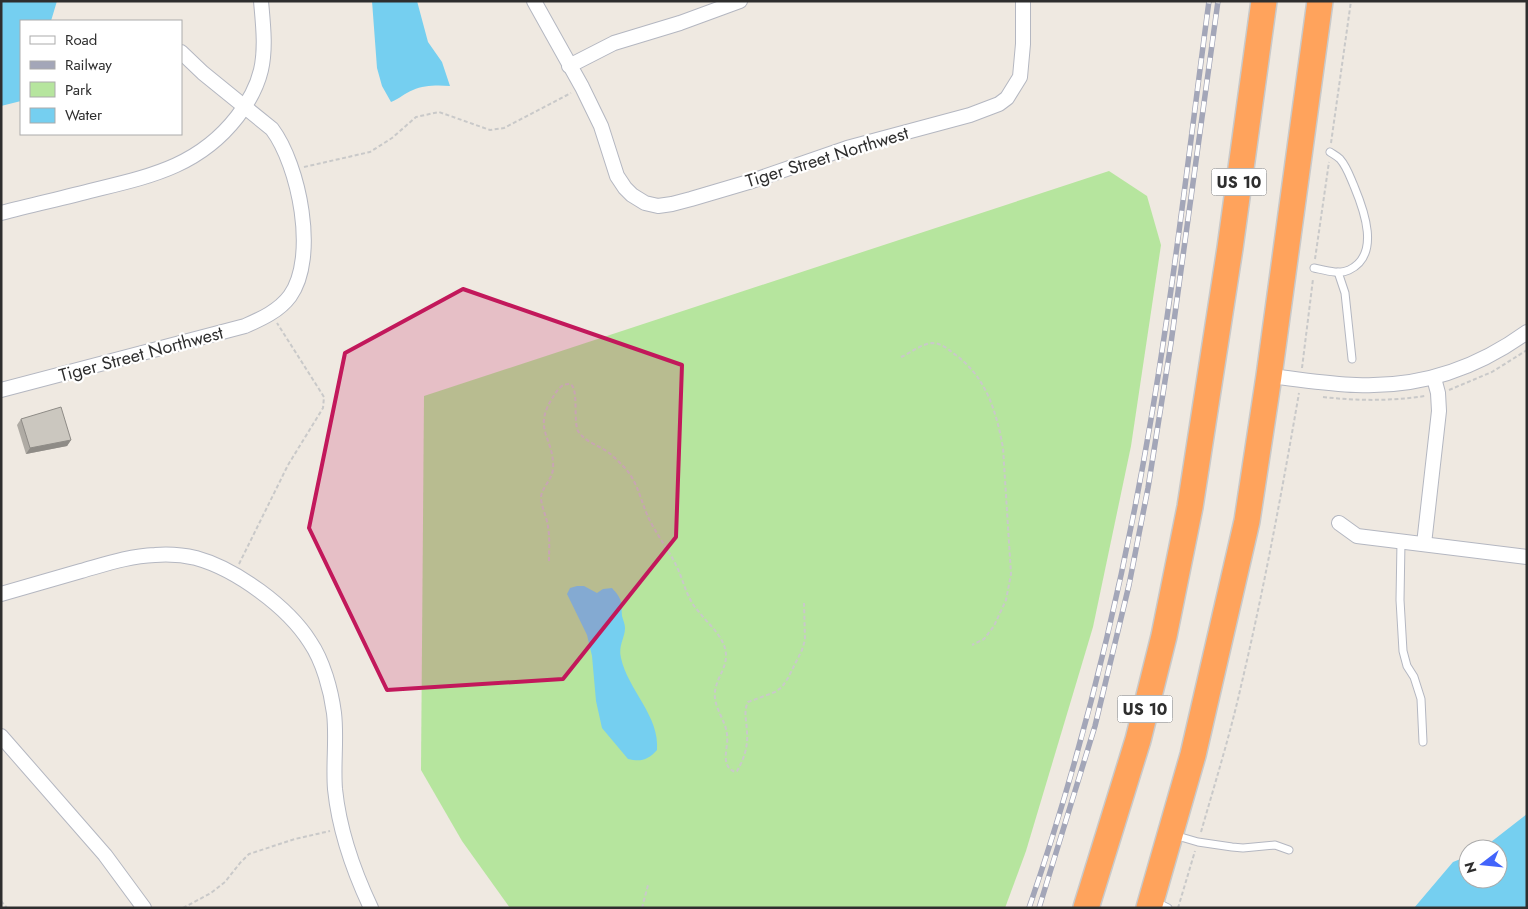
<svg xmlns="http://www.w3.org/2000/svg" width="1528" height="909" font-family="Jost,sans-serif">
	<style>
		.green { fill: #b6e59e }
		.water { fill: #75cff0 }
		.lines { fill: none; stroke-linecap: round; stroke-linejoin: round }
		.lane-casing { stroke: #b4b7c1; stroke-width: 9 }
		.street-casing { stroke: #b4b7c1; stroke-width: 16 }
		.highway-casing { stroke: #c9c9c9; stroke-width: 28 }
		.path { stroke: #c9c9c9; stroke-width: 2; stroke-dasharray: 4 2.5; stroke-linecap: butt }
		.lane { stroke: #fff; stroke-width: 7 }
		.street { stroke: #fff; stroke-width: 14 }
		.highway { stroke: #ffa35c; stroke-width: 25 }
		.rail-casing { stroke: #a3a6b8; stroke-width: 5.5 }
		.rail { stroke: #fff; stroke-width: 4; stroke-dasharray: 11; stroke-linecap: butt }
		.wall { fill: #afaba4 }
		.shaded-wall { fill: #8e8b86 }
		.building { fill: #cbc7bf; stroke: #8e8b86 }
		.marked { fill: #c2185b; fill-opacity: 0.2; stroke: #c2185b; stroke-width: 4; stroke-linejoin: round }
		.labels { text-anchor: middle; dominant-baseline: central; stroke-width: 4.5; stroke-linejoin: round; paint-order: stroke }
		.shield { fill: #fff; stroke: #6d6d6d; stroke-width: 1 }
		.shield-label { font-size: 16px; font-weight: bold; fill: #2e2e2e }
		.street-label { font-size: 18px; fill: #2e2e2e; stroke: #fff }
	</style>
	<rect width="100%" height="100%" fill="#efe9e1"/>
	<polygon class="green" points="1109,171 1147,196 1161,245 1131,446 1093,627 1026,851 1005,908 510,908 462,841 421,770 424,396"/>
	<g class="water">
		<polygon points="1,1 57,1 51,21 21,21 21,101 1,106"/>
		<path d="M 372,1 L 417,1 L 428,42 L 442,62 L 450,86 C 438,85 424,85 413,90 C 405,93 399,99 391,102 L 382,86 L 377,68 Z"/>
		<path d="M 577,586 L 584,586 L 597,593 L 603,589 L 612,588 C 623,600 621,602 622,616 C 623,620 625,624 625,628 C 625,638 618,645 621,658 C 628,690 660,716 657,750 C 648,760 641,762 628,759 L 602,728 L 596,701 L 592,656 L 587,635 L 567,594 L 570,588 Z"/>
		<polygon points="1527,814 1527,908 1414,908 1453,862 1468,856 1468,879 1498,879 1498,849 1482,849"/>
	</g>
	<g class="lines">
		<g class="lane-casing">
			<g id="lane">
				<path d="M 1314,268 C 1324,270 1339,275 1349,270 C 1381,255 1364,210 1354,186 C 1350,177 1347,167 1340,159 C 1337,156 1333,154 1330,152"/>
				<polyline points="1338,272 1345,293 1352,359"/>
				<polyline points="1401,542 1400,600 1403,651 1407,666 1414,677 1421,699 1423,742"/>
				<polyline points="1174,835 1198,842 1232,847 1243,848 1275,845 1289,850"/>
				<polyline points="1154,901 1168,908"/>
			</g>
		</g>
		<g class="street-casing">
			<g id="street">
				<polyline points="534,1 582,87 601,126 617,176 625,188 632,195 645,203 658,206 672,204 691,199 752,181 847,148 970,115 999,104 1007,98 1020,77 1023,44 1023,1"/>
				<polyline points="569,66 614,43 680,23 740,1"/>
				<path d="M 1,213 C 32,205 63,198 94,190 C 151,176 199,166 237,117 C 248,103 257,87 261,70 C 266,48 263,24 261,1"/>
				<path d="M 1269,376 C 1298,379 1327,384 1356,385 C 1420,388 1476,369 1527,332"/>
				<path d="M 1,390 L 245,326 C 261,319 279,311 290,296 C 318,257 299,165 272,129 L 203,73 L 181,52"/>
				<polyline points="1339,523 1357,536 1527,557"/>
				<polyline points="1424,544 1439,411 1438,393 1434,378"/>
				<path d="M 1,594 C 28,586 54,579 81,571 C 106,564 129,556 155,555 C 168,554 183,555 196,558 C 236,569 288,607 310,642 C 323,661 331,690 334,713 C 337,738 333,764 335,789 C 339,828 354,872 371,908"/>
				<polyline points="1,736 105,855 144,908"/>
			</g>
		</g>
		<g class="highway-casing">
			<g id="highway">
				<polyline points="1086,908 1138,740 1164,636 1190,507 1230,248 1264,1"/>
				<polyline points="1149,908 1193,755 1247,521 1269,376 1320,1"/>
			</g>
		</g>
		<g class="path">
			<polyline points="1331,143 1351,1"/>
			<polyline points="304,167 370,152 392,138 416,117 439,112 490,130 504,128 571,93"/>
			<polyline points="1315,259 1329,162"/>
			<path d="M 901,357 C 911,353 921,344 932,343 C 940,343 947,348 953,353 C 986,376 996,410 1003,448 L 1011,574 L 1006,600 L 994,626 L 984,639 L 972,645"/>
			<polyline points="1302,368 1313,279"/>
			<polyline points="1449,390 1492,372 1527,350"/>
			<path d="M 1323,397 C 1358,401 1391,401 1425,396"/>
			<path d="M 549,561 C 549,549 550,538 548,527 C 547,517 541,507 541,497 C 542,487 552,480 553,469 C 555,437 530,430 555,394 C 558,389 563,383 570,384 C 579,387 573,421 578,431 C 585,442 598,445 608,452 C 613,456 618,461 622,465 C 638,480 640,500 649,519 C 657,535 668,549 676,565 C 684,581 686,598 699,612 C 709,625 726,638 726,656 C 726,669 716,679 715,692 C 713,707 726,720 727,735 C 729,748 719,765 735,772 L 737,771 C 744,759 748,747 747,733 C 747,722 743,712 748,702 L 775,692 L 782,687 L 788,678 L 802,650 L 805,640 L 804,603"/>
			<polyline points="239,564 288,465 323,408 324,397 277,323"/>
			<path d="M 1201,832 C 1215,783 1230,735 1241,686 C 1264,589 1282,491 1299,393"/>
			<polyline points="1,901 7,908"/>
			<polyline points="183,908 211,893 225,882 240,863 249,854 295,839 330,831"/>
			<polyline points="642,908 648,885"/>
			<polyline points="1178,908 1195,851"/>
		</g>
		<use href="#lane" class="lane"/>
		<use href="#street" class="street"/>
		<use href="#highway" class="highway"/>
		<g class="rail-casing">
			<g id="rail">
				<path d="M 1029,908 C 1083,751 1122,589 1150,425 C 1174,285 1190,143 1209,1"/>
				<polyline points="1039,908 1095,726 1129,585 1148,488 1171,343 1218,1"/>
			</g>
		</g>
		<use href="#rail" class="rail"/>
	</g>
	<polygon class="wall" points="21,419 71,440 67,446 26,454 17,425"/>
	<polygon class="shaded-wall" points="71,440 67,446 26,454 30,448"/>
	<polygon class="building" points="61,407 71,440 30,448 21,419"/>
	<path class="marked" d="M 463,289 L 682,365 L 676,537 L 563,679 L 387,690 L 309,528 L 345,353 Z"/>
	<g class="labels">
		<g class="shield">
			<rect x="1211.5" y="168.5" width="55" height="27" rx="4"/>
			<rect x="1117.5" y="695.5" width="55" height="27" rx="4"/>
		</g>
		<g class="shield-label">
			<text x="1239" y="182">US 10</text>
			<text x="1145" y="709">US 10</text>
		</g>
		<g class="street-label">
			<text transform="translate(827 157) rotate(-17)">Tiger Street Northwest</text>
			<text transform="translate(141 354) rotate(-15)">Tiger Street Northwest</text>
		</g>
	</g>
	<rect width="1528" height="909" fill="none" stroke="#2e2e2e" stroke-width="5"/>
	<rect x="20" y="20" width="162" height="115" fill="#ffffff" stroke="#ababab"/>
	<rect x="30" y="36" width="25" height="8" fill="#ffffff" stroke="#ababab"/>
	<text x="65" y="45" font-size="15" fill="#2e2e2e">Road</text>
	<rect x="30" y="61" width="25" height="8" fill="#a3a6b8" stroke="#ababab"/>
	<text x="65" y="70" font-size="15" fill="#2e2e2e">Railway</text>
	<rect x="30" y="82" width="25" height="15" fill="#b6e59e" stroke="#ababab"/>
	<text x="65" y="95" font-size="15" fill="#2e2e2e">Park</text>
	<rect x="30" y="108" width="25" height="15" fill="#75cff0" stroke="#ababab"/>
	<text x="65" y="120" font-size="15" fill="#2e2e2e">Water</text>
	<g transform="translate(1483 864) rotate(254)"><circle r="24" fill="#ffffff" stroke="#ababab"/>
	<path d="M0-4L9 19L0 12L-9 19Z" fill="#4264fb"/>
	<text y="-8" font-size="14" font-weight="bold" text-anchor="middle" fill="#2e2e2e">N</text>
	</g>
</svg>
